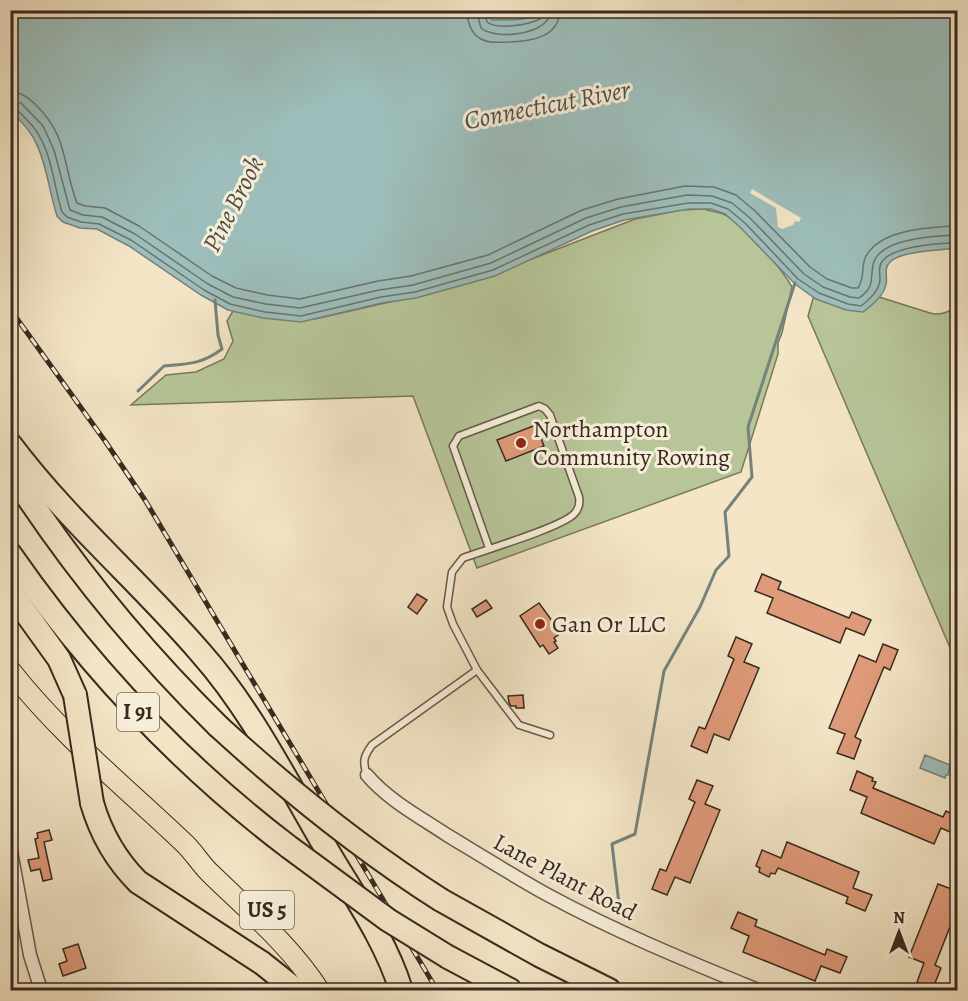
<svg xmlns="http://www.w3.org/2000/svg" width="968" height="1001" font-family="Alegreya,serif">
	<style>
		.green { fill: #b7c598; stroke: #78785b; stroke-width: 1.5 }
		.water { fill: #9dbebb; stroke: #75837c; stroke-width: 1.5 }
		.pier { fill: #f3e5c6 }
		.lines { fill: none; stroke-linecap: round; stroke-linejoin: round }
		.shore { stroke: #6a746c; stroke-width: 1.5 }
		.stream { stroke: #75837c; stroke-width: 3 }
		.building { fill: #df9a79; stroke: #382a1e; stroke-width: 1.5 }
		.service-casing { stroke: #675948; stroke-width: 9 }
		.minor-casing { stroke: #675948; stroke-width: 15 }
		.primary-casing { stroke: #382a1e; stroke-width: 22 }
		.motorway-casing { stroke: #382a1e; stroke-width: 26 }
		.service { stroke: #f7eeda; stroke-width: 6 }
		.minor { stroke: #f7eeda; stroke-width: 12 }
		.primary { stroke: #f3e5c6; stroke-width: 20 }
		.motorway { stroke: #f3e5c6; stroke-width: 22 }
		.rail-casing { stroke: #382a1e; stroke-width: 5 }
		.rail { stroke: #f7eeda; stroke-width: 3; stroke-dasharray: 9; stroke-linecap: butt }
		.motorway-bridge-casing { stroke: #382a1e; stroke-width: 26; stroke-linecap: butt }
		.motorway-bridge { stroke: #f3e5c6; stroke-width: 22 }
		.poi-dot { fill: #8f2418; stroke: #f7eeda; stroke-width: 2 }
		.labels { text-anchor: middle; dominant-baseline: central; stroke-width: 6; stroke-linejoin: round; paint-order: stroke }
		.shield { fill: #f7eeda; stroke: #716556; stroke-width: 1.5 }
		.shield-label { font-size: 22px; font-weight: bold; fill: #382a1e }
		.poi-label { font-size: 24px; fill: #382a1e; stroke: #f7eeda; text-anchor: start }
		.street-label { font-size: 24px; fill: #382a1e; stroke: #f7eeda }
		.water-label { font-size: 26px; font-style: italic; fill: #514f45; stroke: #f7eeda }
	</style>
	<rect width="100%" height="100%" fill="#f3e5c6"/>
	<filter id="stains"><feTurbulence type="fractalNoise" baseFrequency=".00333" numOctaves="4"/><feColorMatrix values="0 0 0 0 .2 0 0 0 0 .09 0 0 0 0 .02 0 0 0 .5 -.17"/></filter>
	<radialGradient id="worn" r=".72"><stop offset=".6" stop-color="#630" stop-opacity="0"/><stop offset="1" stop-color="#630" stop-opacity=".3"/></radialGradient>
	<g class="green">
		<path d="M 704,209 C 710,211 717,212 723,214 C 741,221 782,269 792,287 L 782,333 L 778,343 L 778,354 L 741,472 L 477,568 L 413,396 L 131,405 L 166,375 L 196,372 L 224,359 L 233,341 L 227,321 L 236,306 L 274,319 L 315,319 L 447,289 L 537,257 L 635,219 L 681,210 Z"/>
		<path d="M 822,267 L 876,296 L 930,313 C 938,316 952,312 957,305 L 957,664 L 808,316 Z"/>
	</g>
	<g class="water">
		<path d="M 489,10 L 492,20 C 508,19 528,23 540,10 L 957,11 L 957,248 C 942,250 900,251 890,262 C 883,269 888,276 886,284 C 884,296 872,305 863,312 L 846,310 L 816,299 L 795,284 L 741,228 L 725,214 L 711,209 L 689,209 L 624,220 L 592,231 L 495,276 L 416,298 L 382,303 L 301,322 L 263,318 L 228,310 L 201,295 L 129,246 L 97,229 L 80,228 L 63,222 L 57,216 C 45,178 46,138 11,113 L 11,11 Z"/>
		<polygon points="925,755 950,765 948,775 946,775 945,778 920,768"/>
	</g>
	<polygon class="pier" points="752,189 801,218 799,222 795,221 793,225 782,229 778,227 776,208 750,193"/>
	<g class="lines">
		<g class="shore">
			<path d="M 467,10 C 467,21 471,34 481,39 C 490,44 500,42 510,42 C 531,41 559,38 560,10"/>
			<path d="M 476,10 L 481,28 C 495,40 550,36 551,10"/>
			<path d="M 483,10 L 487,22 C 497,30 528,25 540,19 L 544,10"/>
			<path d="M 10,92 C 22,92 27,97 35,104 C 69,137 62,164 77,203 L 85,206 L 105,208 L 139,226 L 212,276 L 236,288 L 267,295 L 300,299 L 378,281 L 411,276 L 488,255 L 582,210 L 618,199 L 685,186 L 714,187 L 736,195 L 755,211 L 810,267 L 827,279 L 852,288 L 858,288 C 866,275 860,268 866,256 C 881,229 930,227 958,226"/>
			<path d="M 10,101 L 21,103 L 43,126 L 54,150 L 70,210 L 83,215 L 102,217 L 135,234 L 208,284 L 233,297 L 266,304 L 300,308 L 379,290 L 413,285 L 491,263 L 586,218 L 621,207 L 687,195 L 712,196 L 732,203 L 750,218 L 804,274 L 823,287 L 850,297 L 859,298 C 875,287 870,280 873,265 C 878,238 935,236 958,235"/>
			<path d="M 10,108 C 18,109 21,114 26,119 C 52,143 52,180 62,212 L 67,217 L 81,222 L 99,224 L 131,240 L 204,290 L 230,304 L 265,312 L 301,316 L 381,297 L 415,292 L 493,270 L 589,225 L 623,214 L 688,203 L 711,203 L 728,209 L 745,223 L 798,279 L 819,293 L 848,304 L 861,306 C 869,300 879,291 880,280 C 880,276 879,271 880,266 C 885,246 940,243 958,243"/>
		</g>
		<g class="stream">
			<path d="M 138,391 L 164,366 C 189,364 202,364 222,349 L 218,335 L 215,300"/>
			<polyline points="619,904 612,844 635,834 664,671 700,607 716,570 729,556 725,512 752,477 748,427 795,283"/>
		</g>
	</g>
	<g class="building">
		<polygon points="536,425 544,446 506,461 497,440"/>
		<polygon points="762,574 781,582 778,589 849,618 852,612 871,620 864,635 846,628 840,643 767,613 773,598 755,591"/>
		<polygon points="417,594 427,600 417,614 408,607"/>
		<polygon points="486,600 492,608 477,617 472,609"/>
		<polygon points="539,603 561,633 554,638 556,641 554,642 558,648 549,654 543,645 540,647 520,616"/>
		<polygon points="736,637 752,644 744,662 759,668 729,740 714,734 707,753 691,746 699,727 705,729 734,659 728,656"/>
		<polygon points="883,644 898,650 890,670 884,667 855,737 861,740 854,759 837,753 845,734 829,728 859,655 876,662"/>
		<polygon points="523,695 524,708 516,708 516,706 511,706 509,703 508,696"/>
		<polygon points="857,771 873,778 872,781 876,782 873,788 943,817 946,811 950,813 957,797 957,835 941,828 934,844 861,813 867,797 850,790"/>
		<polygon points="697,780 713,786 705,804 720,810 690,883 675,877 667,895 652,889 660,869 666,871 695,802 689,799"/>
		<polygon points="49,830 52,840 44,842 52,879 43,881 40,869 31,871 28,860 39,858 35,839 38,838 37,833"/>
		<polygon points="787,842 859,872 853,888 872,895 865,911 846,903 848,897 778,868 775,874 771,873 769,877 759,872 760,868 756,866 762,850 781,858"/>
		<polygon points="938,884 957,891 957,909 935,965 941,968 933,988 917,982 924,963 909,957"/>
		<polygon points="738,912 757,920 755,926 825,955 827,949 847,957 840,973 821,966 815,981 743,952 749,936 731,928"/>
		<polygon points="78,944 86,968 63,976 59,964 67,961 63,949"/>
	</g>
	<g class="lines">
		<g class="service-casing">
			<g id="service">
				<polyline points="477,670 519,725 550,735"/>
				<path d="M 367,775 C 362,761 364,756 372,745 L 477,670 L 453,624 L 447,607 L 452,572 L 463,558 C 485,550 562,527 574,514 C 579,509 580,503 579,497 L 550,415 L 545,409 L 539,406 L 459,436 L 453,446 L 489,548"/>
			</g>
		</g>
		<g class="minor-casing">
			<g id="minor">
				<path d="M 367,775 C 388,800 420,817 447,835 C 480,855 512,875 546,894 C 614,931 687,961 758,990"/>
				<polyline points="10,846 30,955 41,990"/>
			</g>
		</g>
		<g class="primary-casing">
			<path id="primary" d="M 10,670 C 61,735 125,787 184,843 C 194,852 201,865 211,874 C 249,911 290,945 319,990"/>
		</g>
		<g class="motorway-casing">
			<g id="motorway">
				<path d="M 10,444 C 67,520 139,581 200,652 C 250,708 285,778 323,843 C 350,890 385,938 401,990"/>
				<path d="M 10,470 C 70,564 139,648 218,726"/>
				<path d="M 10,554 C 88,666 181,765 289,847"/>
				<polyline points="10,591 59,659 75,695"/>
				<path d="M 92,803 C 101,834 115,859 138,882 L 262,963 L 296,990"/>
				<polyline points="441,900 539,955 609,990"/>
				<polyline points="448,957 510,990"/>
			</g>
		</g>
		<use href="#service" class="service"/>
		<use href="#minor" class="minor"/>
		<use href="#primary" class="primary"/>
		<use href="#motorway" class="motorway"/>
		<g class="rail-casing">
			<polyline id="rail" points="10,309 105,441 145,500 437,990"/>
		</g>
		<use href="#rail" class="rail"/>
		<g class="motorway-bridge-casing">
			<g id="motorway-bridge">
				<polyline points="75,695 92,803"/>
				<path d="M 218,726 C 288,790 361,849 441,900"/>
				<polyline points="289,847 388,920 448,957"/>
			</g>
		</g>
		<use href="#motorway-bridge" class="motorway-bridge"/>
	</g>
	<g class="poi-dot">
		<circle cx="521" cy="443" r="6"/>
		<circle cx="540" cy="624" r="6"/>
	</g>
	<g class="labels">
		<g class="shield">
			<rect x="117" y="693" width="42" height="38" rx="4.5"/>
			<rect x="240" y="891" width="54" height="38" rx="4.5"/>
		</g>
		<g class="shield-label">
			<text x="138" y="712">I 91</text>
			<text x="267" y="910">US 5</text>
		</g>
		<g class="poi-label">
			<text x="533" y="429">Northampton<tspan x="533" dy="28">Community Rowing</tspan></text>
			<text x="552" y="624">Gan Or LLC</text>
		</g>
		<g class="street-label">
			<text transform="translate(565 877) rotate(28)">Lane Plant Road</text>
		</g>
		<g class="water-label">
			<text transform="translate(547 105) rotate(-11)">Connecticut River</text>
			<text transform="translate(233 204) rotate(-63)">Pine Brook</text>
		</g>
	</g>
	<rect width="968" height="1001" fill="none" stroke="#f3e5c6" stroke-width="36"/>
	<rect x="12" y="12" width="944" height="977" fill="none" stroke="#382a1e" stroke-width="3"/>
	<rect x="18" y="18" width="932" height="965" fill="none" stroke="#382a1e" stroke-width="1.5"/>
	<g transform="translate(899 932)" stroke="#f7eeda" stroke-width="4.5" paint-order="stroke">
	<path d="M0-4.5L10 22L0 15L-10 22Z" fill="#382a1e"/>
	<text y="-9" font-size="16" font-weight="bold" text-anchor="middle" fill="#382a1e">N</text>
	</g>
	<rect width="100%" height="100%" filter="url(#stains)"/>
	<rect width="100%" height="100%" fill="url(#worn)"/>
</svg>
